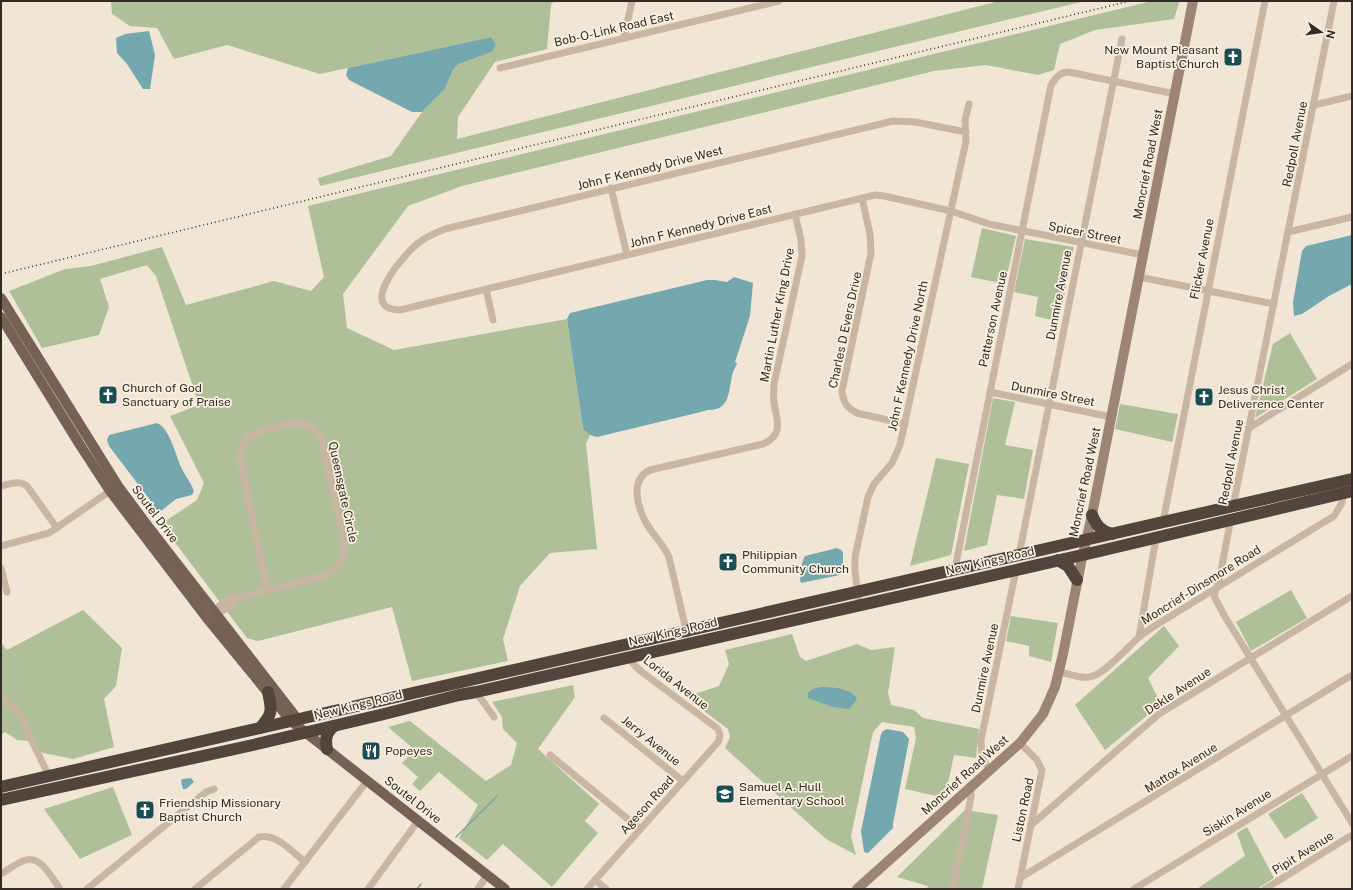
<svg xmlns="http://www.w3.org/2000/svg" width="1353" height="890" font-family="'Public Sans',sans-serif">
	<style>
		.green { fill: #afbf97 }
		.water { fill: #75a8ae }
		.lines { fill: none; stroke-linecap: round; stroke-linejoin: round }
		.stream { stroke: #75a8ae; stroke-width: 1.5 }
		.street { stroke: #c8b6a2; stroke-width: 7 }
		.secondary { stroke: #9c8574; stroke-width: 10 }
		.primary { stroke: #756255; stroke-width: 10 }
		.highway { stroke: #54453c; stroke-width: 12 }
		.rail { stroke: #332a25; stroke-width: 1.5; stroke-dasharray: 1 3; stroke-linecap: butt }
		.labels { text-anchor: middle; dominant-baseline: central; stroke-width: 3.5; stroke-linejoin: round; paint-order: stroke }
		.street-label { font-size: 12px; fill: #332a25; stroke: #f9f0e2 }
		.poi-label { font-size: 12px; fill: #332a25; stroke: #f9f0e2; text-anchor: start }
	</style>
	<rect width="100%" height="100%" fill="#f1e6d6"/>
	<g class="green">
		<polygon points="111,1 554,1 551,5 547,49 495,62 458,117 457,139 999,1 1085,1 320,186 318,178 391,156 422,112 445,89 453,70 459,64 492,52 491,37 320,74 227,45 174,59 157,28 130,26 112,14"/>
		<polygon points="1152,1 1177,1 1179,3 1174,19 1095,30 1060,44 1054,70 1038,75 986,65 934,71 462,186 408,206 343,294 347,328 394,350 567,319 583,429 590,435 586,444 597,549 550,553 520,586 503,639 508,661 412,681 392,607 258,641 247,638 161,524 197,500 204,483 170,416 199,405 156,276 147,265 100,279 109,307 99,335 42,348 9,291 65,269 91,266 162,247 186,305 274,281 311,291 324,277 308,206"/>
		<polygon points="982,228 1016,236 1005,284 971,277"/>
		<polygon points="1025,239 1074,247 1059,322 1035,316 1038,297 1014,292"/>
		<polygon points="1290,333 1317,379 1255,418 1273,344"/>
		<polygon points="993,398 1015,402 1005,445 1033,450 1024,499 997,495 987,545 964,551"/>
		<polygon points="1120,404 1178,414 1172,442 1115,429"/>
		<polygon points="936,458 969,464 951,555 910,566"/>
		<polygon points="1291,590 1307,618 1251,651 1236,622"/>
		<polygon points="83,610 122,648 116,686 104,699 114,747 73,759 43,753 28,741 17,740 5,732 1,735 1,643 7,650"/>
		<polygon points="1011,616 1058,623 1051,662 1029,656 1029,646 1006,641"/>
		<polygon points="1164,626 1179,646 1148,678 1161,704 1105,750 1075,705"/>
		<polygon points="792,634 800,657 806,661 857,644 871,650 895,647 888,693 891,705 914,710 923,718 979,729 976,758 954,755 945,798 905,789 916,738 914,727 882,722 873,732 851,836 856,855 826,839 725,748 730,737 728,729 685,697 719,686 729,664 725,650"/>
		<polygon points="573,685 575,697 538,749 599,804 585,821 598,833 552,887 503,844 487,860 459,838 478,805 439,772 420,791 412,784 418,777 402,763 415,750 388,727 410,721 486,781 511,765 517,743 503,729 502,717 492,702"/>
		<polygon points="113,787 132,835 80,859 44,809"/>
		<polygon points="1302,793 1318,818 1285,839 1268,814"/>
		<polygon points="965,810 998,815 982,889 927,889 928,886 897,877"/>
		<polygon points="1247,827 1274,878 1257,889 1197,889 1245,856 1237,833"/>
	</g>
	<g class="water">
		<polygon points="149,31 155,55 150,89 143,89 127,64 117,53 116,38 125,34"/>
		<polygon points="491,37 496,45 492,52 459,64 453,70 445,89 422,112 412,112 349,80 346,75 348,68"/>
		<polygon points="1352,235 1352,284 1329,296 1302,314 1294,316 1293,302 1302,251 1306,246"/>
		<path d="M 734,277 L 753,283 L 750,316 L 735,362 L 737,363 C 736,367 734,369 733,372 C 728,389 732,411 707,410 L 705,411 L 597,437 L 590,435 L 583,429 L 567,319 L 570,313 L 707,280 L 715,280 L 727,282 Z"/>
		<path d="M 157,423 C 170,428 176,457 182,469 C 186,477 191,483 194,491 L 192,495 L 176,499 L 161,511 L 156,510 L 152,505 L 150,500 L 109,446 L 107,440 L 109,435 Z"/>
		<path d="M 837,548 L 841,550 L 843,552 L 843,570 L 840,575 L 801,583 L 800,580 C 801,573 801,562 805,556 Z"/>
		<path d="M 827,687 C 837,688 852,689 857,699 L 854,703 L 849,709 L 833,707 L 808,698 L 808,693 C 814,687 820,687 827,687 Z"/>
		<polygon points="887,729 903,732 909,739 908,745 893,824 893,828 868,853 864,852 861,831 881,734 883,731"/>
		<polygon points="191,778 194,782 186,789 183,789 181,781 182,779"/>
	</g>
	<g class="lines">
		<g class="stream">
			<polyline points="456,837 497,796"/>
			<polyline points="417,889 421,884"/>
		</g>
		<g class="street">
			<polyline points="624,38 632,1"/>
			<polyline points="500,68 779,1"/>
			<polyline points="1314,105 1352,96"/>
			<path d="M 966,132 L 915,122 L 893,121 L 445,229 C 435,233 425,237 417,244 C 404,255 356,309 400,310 L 875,195 L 884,196 L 951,211 L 989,224 L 1143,255"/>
			<polyline points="611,188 627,255"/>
			<path d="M 862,198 L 870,234 L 871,253 L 842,391 C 843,402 847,408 857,413 L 905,424"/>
			<polyline points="1288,232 1352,217"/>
			<polyline points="1139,277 1274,304"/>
			<polyline points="486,289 493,320"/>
			<polyline points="990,392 1111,417"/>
			<polyline points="1249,428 1352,364"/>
			<path d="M 1,486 C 10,484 19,480 27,486 L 57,528"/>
			<polyline points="1233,507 1334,1"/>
			<polyline points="1231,518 1220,576 1214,596 1224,615 1352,823"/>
			<polyline points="1163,522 1265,1"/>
			<polyline points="1,546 49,533 113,489"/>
			<polyline points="1019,555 1122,39"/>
			<polyline points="1,568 7,592"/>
			<path d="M 955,569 L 1051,85 C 1056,78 1059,72 1069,72 L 1175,94"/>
			<polyline points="859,604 855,571 855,557 868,497 874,484 892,463 900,445 966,141 965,120 969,104"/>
			<path d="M 218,611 L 219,606 L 231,597 L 237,598 L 326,575 C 339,569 345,559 344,545 L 322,440 C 319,433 312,426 304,424 C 293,422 255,430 247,438 C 241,444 240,451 240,459 L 267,589"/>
			<polyline points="215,612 218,611 222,611 234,603 237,598"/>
			<path d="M 687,634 L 669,557 C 663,544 652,534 645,521 C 637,505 630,479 650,470 L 763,444 C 784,435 777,420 774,403 C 773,397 774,390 774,384 L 802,256 L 801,240 L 795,214"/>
			<polyline points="1139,637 1156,538"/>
			<path d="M 1060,672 C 1070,674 1083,680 1093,676 C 1105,673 1128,647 1138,638 C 1145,632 1153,627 1161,622 L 1334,516 L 1342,503 L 1343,493"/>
			<polyline points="476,692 494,717"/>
			<polyline points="1,697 18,712 24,720 30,737 49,776"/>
			<polyline points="604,718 683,781"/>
			<polyline points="550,755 640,829"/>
			<polyline points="990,770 982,758 981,740 1016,570"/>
			<polyline points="1031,825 1159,714 1352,596"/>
			<path d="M 1,874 C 8,870 15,864 23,861 C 40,853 52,878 60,889"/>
			<polyline points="1020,878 1352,675"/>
			<polyline points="595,880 606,889"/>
			<polyline points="953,888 971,797 971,787"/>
			<polyline points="87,889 206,792 214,789"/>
			<path d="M 195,889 L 259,837 C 277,833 292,852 305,862"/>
			<polyline points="284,889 367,781"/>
			<polyline points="368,889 418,821"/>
			<polyline points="478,889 487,875"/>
			<polyline points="587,889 719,741 720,735 718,729 642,672 635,666 628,656"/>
			<polyline points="1018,889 1042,770 1037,760 1020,743"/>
			<polyline points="1134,889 1352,756"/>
			<polyline points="1265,889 1352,835"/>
		</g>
		<polyline class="secondary" points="857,889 1020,743 1043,714 1055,687 1063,654 1081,563 1092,515 1193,1"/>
		<g class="primary">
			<polyline points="1,298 118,486 147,525 296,717"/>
			<polyline points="1,317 80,445 110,491 206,617 291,721 505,889"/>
		</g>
		<g class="highway">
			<path d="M 1092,515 C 1096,525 1101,531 1112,534"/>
			<polyline points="1058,560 1068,566 1077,580"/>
			<path d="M 260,728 C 273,714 272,710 268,692"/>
			<path d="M 327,749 C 325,738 326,733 334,726"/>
			<polyline points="1,787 1352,479"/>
			<polyline points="1,800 253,745 380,715 459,695 476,692 1100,551 1352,491"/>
		</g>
		<polyline class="rail" points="1,274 1130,1"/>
	</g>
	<defs>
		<g id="church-square" transform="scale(1)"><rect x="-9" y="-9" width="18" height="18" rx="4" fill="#1a4d54" stroke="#f9f0e2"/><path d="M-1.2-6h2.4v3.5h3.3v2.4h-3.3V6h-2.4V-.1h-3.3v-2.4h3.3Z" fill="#fff"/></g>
		<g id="restaurant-square" transform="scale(1)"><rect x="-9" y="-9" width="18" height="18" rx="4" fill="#1a4d54" stroke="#f9f0e2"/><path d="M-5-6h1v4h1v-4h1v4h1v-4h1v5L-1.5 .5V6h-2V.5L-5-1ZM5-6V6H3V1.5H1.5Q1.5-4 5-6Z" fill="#fff"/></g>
		<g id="school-square" transform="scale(1)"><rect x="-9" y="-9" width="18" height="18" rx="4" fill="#1a4d54" stroke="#f9f0e2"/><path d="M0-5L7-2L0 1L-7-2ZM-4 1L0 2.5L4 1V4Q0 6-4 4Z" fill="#fff"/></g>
	</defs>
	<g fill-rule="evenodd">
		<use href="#church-square" x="1233" y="57"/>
		<use href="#church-square" x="108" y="395"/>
		<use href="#church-square" x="1204" y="397"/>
		<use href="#church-square" x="728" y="562"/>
		<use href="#restaurant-square" x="371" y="751"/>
		<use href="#school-square" x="725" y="794"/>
		<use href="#church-square" x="145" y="810"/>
	</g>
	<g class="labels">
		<g class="street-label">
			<text transform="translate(614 29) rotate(-13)">Bob-O-Link Road East</text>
			<text transform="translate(1295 144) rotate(-79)">Redpoll Avenue</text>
			<text transform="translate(1148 164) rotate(-79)">Moncrief Road West</text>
			<text transform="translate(650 168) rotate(-14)">John F Kennedy Drive West</text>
			<text transform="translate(701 226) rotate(-14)">John F Kennedy Drive East</text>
			<text transform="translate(1085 233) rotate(11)">Spicer Street</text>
			<text transform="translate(1202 259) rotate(-79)">Flicker Avenue</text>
			<text transform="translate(1059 295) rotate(-79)">Dunmire Avenue</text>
			<text transform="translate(777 315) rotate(-79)">Martin Luther King Drive</text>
			<text transform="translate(993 319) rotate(-78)">Patterson Avenue</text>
			<text transform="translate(845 330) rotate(-78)">Charles D Evers Drive</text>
			<text transform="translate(908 356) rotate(-78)">John F Kennedy Drive North</text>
			<text transform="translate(1053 394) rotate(11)">Dunmire Street</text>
			<text transform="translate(1231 462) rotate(-79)">Redpoll Avenue</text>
			<text transform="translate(1085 482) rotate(-78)">Moncrief Road West</text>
			<text transform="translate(343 492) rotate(78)">Queensgate Circle</text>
			<text transform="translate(155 514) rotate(53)">Soutel Drive</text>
			<text transform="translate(990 561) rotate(-13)">New Kings Road</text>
			<text transform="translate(1201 585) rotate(-32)">Moncrief-Dinsmore Road</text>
			<text transform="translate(673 632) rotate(-13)">New Kings Road</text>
			<text transform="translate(985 668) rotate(-78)">Dunmire Avenue</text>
			<text transform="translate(676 683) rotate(38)">Lorida Avenue</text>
			<text transform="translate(1178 691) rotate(-33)">Dekle Avenue</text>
			<text transform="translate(358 705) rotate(-14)">New Kings Road</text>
			<text transform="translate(651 741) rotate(39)">Jerry Avenue</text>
			<text transform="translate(1181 768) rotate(-32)">Mattox Avenue</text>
			<text transform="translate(965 775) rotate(-42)">Moncrief Road West</text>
			<text transform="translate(413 800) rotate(38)">Soutel Drive</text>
			<text transform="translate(647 805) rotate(-48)">Ageson Road</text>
			<text transform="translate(1023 810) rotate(-78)">Liston Road</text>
			<text transform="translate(1237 813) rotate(-32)">Siskin Avenue</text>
			<text transform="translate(1303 853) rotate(-32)">Pipit Avenue</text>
		</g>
		<g class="poi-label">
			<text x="1219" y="50" text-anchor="end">New Mount Pleasant<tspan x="1219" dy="14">Baptist Church</tspan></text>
			<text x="122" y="388">Church of God<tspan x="122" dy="14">Sanctuary of Praise</tspan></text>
			<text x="1218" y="390">Jesus Christ<tspan x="1218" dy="14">Deliverence Center</tspan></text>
			<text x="742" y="555">Philippian<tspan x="742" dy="14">Community Church</tspan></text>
			<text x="385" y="751">Popeyes</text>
			<text x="739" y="787">Samuel A. Hull<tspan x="739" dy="14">Elementary School</tspan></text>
			<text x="159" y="803">Friendship Missionary<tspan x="159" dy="14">Baptist Church</tspan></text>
		</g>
	</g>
	<rect width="1353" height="890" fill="none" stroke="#332a25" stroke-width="4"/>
	<g transform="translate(1321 32) rotate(103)" stroke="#f9f0e2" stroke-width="3" paint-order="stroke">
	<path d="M0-3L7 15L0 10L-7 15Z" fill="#332a25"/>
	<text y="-6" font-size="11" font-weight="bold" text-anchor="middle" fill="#332a25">N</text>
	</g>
</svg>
